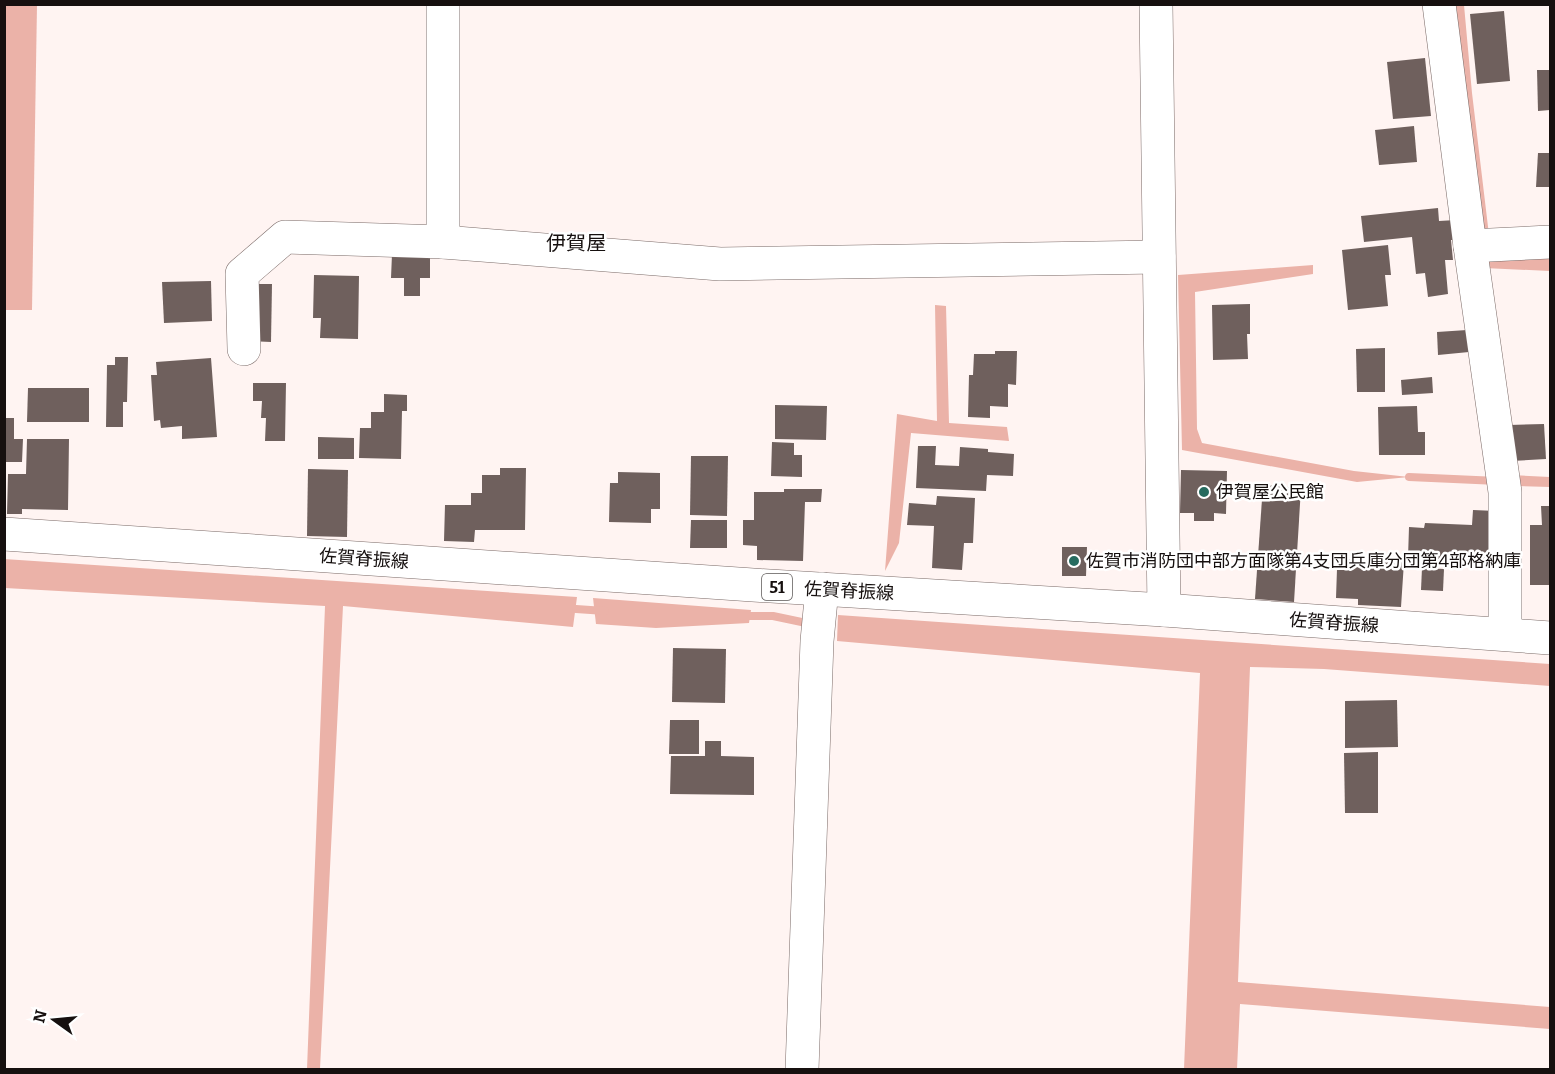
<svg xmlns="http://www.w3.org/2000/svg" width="1555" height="1074" font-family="Bitter,'Noto Sans JP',serif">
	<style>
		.water { fill: #ebb2a8 }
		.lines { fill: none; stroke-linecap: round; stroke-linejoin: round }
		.stream { stroke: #ebb2a8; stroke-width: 8 }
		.building { fill: #6f605d }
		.minor-casing { stroke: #7b6b68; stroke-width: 34 }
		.major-casing { stroke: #7b6b68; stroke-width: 34 }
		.minor { stroke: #fff; stroke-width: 33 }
		.major { stroke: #fff; stroke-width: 33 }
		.poi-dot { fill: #266b5f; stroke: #fff; stroke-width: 2 }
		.labels { text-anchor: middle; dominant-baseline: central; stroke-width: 5; stroke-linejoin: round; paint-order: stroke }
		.shield { fill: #fff; stroke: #5c5857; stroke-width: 1.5 }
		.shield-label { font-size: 16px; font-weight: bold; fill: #16100f }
		.poi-label { font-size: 18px; fill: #16100f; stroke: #fff; text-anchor: start }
		.street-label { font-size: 18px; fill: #16100f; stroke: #fff }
		.neighbourhood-label { font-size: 20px; fill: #16100f; stroke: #fff }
	</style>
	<rect width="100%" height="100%" fill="#fff4f2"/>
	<g class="water">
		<polygon points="5,4 37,5 32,310 5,310"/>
		<polygon points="1447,5 1464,5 1472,93 1489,235 1477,235"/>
		<polygon points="1550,254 1550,271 1484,268 1482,259"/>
		<polygon points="1313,265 1313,274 1195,292 1197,429 1202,443 1354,471 1409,477 1357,482 1182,450 1178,275"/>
		<polygon points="935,305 946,306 949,423 1007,427 1009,441 911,433 899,543 885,571 897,414 937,421"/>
		<polygon points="1512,475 1550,477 1550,487 1515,486"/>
		<polygon points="4,559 577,597 573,627 343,606 320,1069 307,1069 325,606 5,588"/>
		<polygon points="593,598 751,610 749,623 656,628 596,624"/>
		<polygon points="838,615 1550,664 1550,686 1324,669 1250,667 1238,982 1550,1007 1550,1029 1240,1004 1237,1069 1184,1069 1200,673 837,641"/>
	</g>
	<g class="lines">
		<g class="stream">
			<polyline points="1409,477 1498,481"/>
			<polyline points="576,609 605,611"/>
			<polyline points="741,616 773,616 811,624"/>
		</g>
	</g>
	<g class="building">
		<polygon points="1504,11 1510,81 1477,84 1470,14"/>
		<polygon points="1425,58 1431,116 1393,119 1387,62"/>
		<polygon points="1537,70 1550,70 1550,110 1538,111"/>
		<polygon points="1414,126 1417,162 1379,165 1375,130"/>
		<polygon points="1538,153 1550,153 1550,187 1536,187"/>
		<polygon points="1438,208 1439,221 1456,220 1458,240 1451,240 1453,260 1445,260 1448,294 1428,297 1425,273 1416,274 1412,237 1364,242 1361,216"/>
		<polygon points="1388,245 1391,275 1385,275 1388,306 1348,310 1342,250"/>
		<polygon points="392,254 430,254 430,278 420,278 420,296 404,296 404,278 391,278"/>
		<polygon points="314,275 359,276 358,339 320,338 321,318 313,318"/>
		<polygon points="211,281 212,321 164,323 162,282"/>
		<polygon points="252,284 272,284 271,342 251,341"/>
		<polygon points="1250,304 1250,334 1247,334 1248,359 1213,360 1212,305"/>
		<polygon points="1467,330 1469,352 1438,355 1437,332"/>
		<polygon points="1385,348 1385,392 1357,392 1356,349"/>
		<polygon points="995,351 1017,351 1016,385 1008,384 1008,407 990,406 990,418 968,417 969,375 973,375 974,354 995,354"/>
		<polygon points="115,357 128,357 127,402 123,402 123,427 106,427 107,365 115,365"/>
		<polygon points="211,358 217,437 182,439 182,426 161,428 160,420 154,421 151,375 157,375 156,362"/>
		<polygon points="1432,377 1433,393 1402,395 1401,380"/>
		<polygon points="253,383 286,383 285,441 265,441 266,418 261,418 262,401 253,401"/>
		<polygon points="28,388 89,388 89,422 27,422"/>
		<polygon points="384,394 407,395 407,411 402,411 401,459 359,458 360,428 371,428 371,412 384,412"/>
		<polygon points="775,405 827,406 826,440 775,439"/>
		<polygon points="1417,406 1418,432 1425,432 1425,455 1379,455 1378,407"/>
		<polygon points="4,418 14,418 14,439 23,439 22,462 4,462"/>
		<polygon points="1544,424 1546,459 1511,461 1509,425"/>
		<polygon points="318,437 354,438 354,459 318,459"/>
		<polygon points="27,439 69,439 68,510 22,509 22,514 7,514 8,474 26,474"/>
		<polygon points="772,442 794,443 794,455 802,455 802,477 771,476"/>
		<polygon points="918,446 936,446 935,465 959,466 960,447 988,449 988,452 1014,454 1013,476 987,475 986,491 916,488"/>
		<polygon points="691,456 728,456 727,516 690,515"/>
		<polygon points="500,468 526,468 525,530 475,530 474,542 444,541 445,505 471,505 471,493 482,493 482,475 500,475"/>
		<polygon points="308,469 348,470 347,537 307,536"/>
		<polygon points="1181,470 1227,471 1226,514 1214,513 1214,521 1194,521 1194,513 1180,513"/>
		<polygon points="618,472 660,473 660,509 651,509 651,523 609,522 610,483 618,483"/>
		<polygon points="1263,485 1301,488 1294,602 1255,599"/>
		<polygon points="784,489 822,489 821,502 805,502 803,561 757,560 757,546 743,545 743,520 754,520 754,492 784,492"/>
		<polygon points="937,496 975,498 973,543 964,543 962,570 932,568 934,526 907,525 909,503 936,505"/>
		<polygon points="1541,506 1550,506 1550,585 1530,585 1530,525 1542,525"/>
		<polygon points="1473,510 1496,511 1489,529 1488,561 1408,558 1409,527 1424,528 1425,523 1472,525"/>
		<polygon points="691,520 727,520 727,548 690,548"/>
		<polygon points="1062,547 1087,547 1086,576 1062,576"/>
		<polygon points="1347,559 1404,562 1401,607 1358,605 1358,599 1336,598 1337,569 1347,570"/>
		<polygon points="1422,568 1444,569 1443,591 1421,590"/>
		<polygon points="673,648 726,649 725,703 672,702"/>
		<polygon points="1397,700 1398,747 1345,748 1345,701"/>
		<polygon points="670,720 699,720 699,754 669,754"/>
		<polygon points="705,741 721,741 721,756 754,757 754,795 670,794 671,756 705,756"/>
		<polygon points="1378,752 1378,813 1345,813 1344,753"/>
	</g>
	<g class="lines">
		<g class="minor-casing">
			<g id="minor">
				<polyline points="1156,4 1164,610"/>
				<polyline points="1439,4 1470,246 1505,492 1505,634"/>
				<polyline points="443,242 443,4"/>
				<polyline points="1470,246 1550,242"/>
				<polyline points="244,349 242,274 285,237 443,242 720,264 1159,257"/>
				<polyline points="802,1070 817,641 822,589"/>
			</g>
		</g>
		<g class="major-casing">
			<polyline id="major" points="4,534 753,585 1164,610 1550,638"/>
		</g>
		<use href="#minor" class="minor"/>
		<use href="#major" class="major"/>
	</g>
	<g class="poi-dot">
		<circle cx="1204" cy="492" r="6"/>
		<circle cx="1074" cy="561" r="6"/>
	</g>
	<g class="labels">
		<rect class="shield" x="762" y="574" width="30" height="26" rx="4.5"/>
		<g class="shield-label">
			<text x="777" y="587">51</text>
		</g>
		<g class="poi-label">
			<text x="1216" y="492">伊賀屋公民館</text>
			<text x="1086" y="561">佐賀市消防団中部方面隊第4支団兵庫分団第4部格納庫</text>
		</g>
		<g class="street-label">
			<text transform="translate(364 559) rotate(4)">佐賀脊振線</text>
			<text transform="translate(849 591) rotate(3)">佐賀脊振線</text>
			<text transform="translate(1334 623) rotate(4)">佐賀脊振線</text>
		</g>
		<g class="neighbourhood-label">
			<text x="576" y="243">伊賀屋</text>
		</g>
	</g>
	<rect width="1555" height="1074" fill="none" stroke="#16100f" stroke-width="12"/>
	<g transform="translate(54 1020) rotate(285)" stroke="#ffffff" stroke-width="4.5" paint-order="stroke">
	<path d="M0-4.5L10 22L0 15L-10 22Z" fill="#16100f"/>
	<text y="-9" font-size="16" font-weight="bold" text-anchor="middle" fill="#16100f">N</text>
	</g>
</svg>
